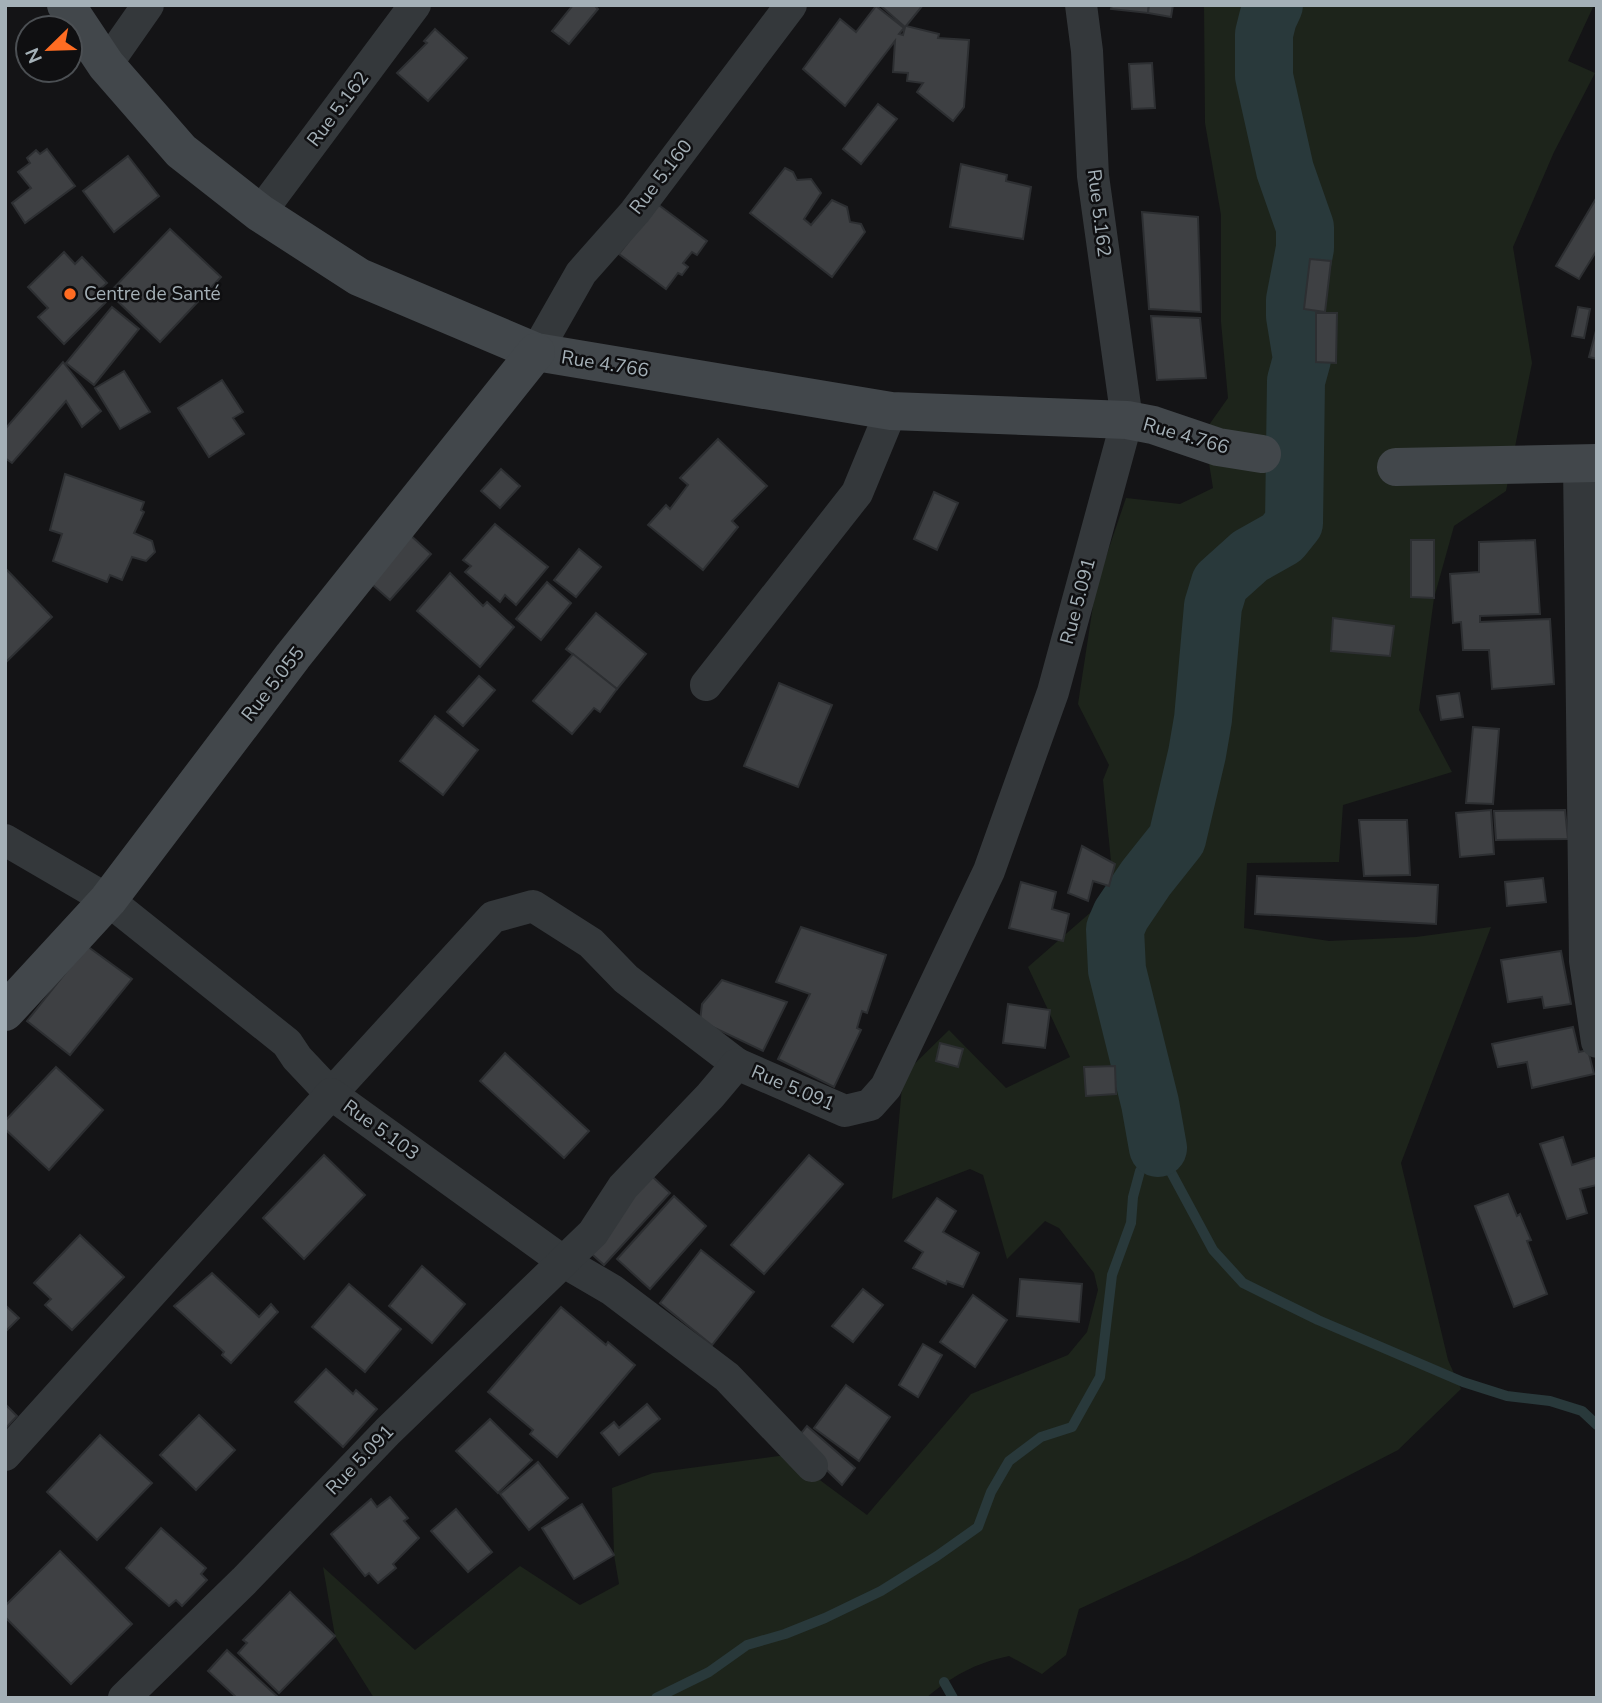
<svg xmlns="http://www.w3.org/2000/svg" width="1602" height="1703" font-family="'Nunito Sans',sans-serif">
	<style>
		.green { fill: #1d241b }
		.lines { fill: none; stroke-linecap: round; stroke-linejoin: round }
		.stream { stroke: #29393b; stroke-width: 10 }
		.river { stroke: #29393b; stroke-width: 58 }
		.building { fill: #3e4043; stroke: #2d2f32; stroke-width: 2 }
		.street { stroke: #34383b; stroke-width: 32 }
		.secondary { stroke: #42474b; stroke-width: 38 }
		.poi-dot { fill: #ff6c22; stroke: #0f0f11; stroke-width: 2.5 }
		.labels { text-anchor: middle; dominant-baseline: central; stroke-width: 5; stroke-linejoin: round; paint-order: stroke }
		.street-label { font-size: 19px; fill: #a4b0b7; stroke: #0f0f11 }
		.poi-label { font-size: 19px; fill: #a4b0b7; stroke: #0f0f11; text-anchor: start }
	</style>
	<rect width="100%" height="100%" fill="#141416"/>
	<path class="green" d="M 1204,5 L 1594,5 L 1568,61 L 1595,73 L 1554,152 L 1513,247 L 1532,363 L 1506,491 L 1454,526 L 1434,598 L 1419,710 L 1452,772 L 1343,805 L 1339,862 L 1247,863 L 1244,928 L 1329,941 L 1416,937 L 1491,927 L 1401,1163 L 1448,1360 L 1461,1389 L 1398,1450 L 1189,1558 L 1079,1609 L 1066,1655 L 1042,1674 L 1009,1656 C 975,1663 952,1676 926,1698 L 374,1698 L 335,1636 L 323,1567 L 415,1650 L 520,1566 L 580,1605 L 619,1584 L 614,1555 L 612,1488 L 653,1473 L 786,1455 L 867,1515 L 971,1394 L 1068,1355 L 1087,1332 L 1098,1290 L 1094,1273 L 1059,1228 L 1045,1221 L 1007,1259 L 983,1175 L 970,1169 L 892,1199 L 903,1075 L 949,1030 L 1006,1088 L 1070,1057 L 1028,967 L 1114,892 L 1103,780 L 1109,765 L 1078,704 L 1096,586 L 1126,498 L 1180,504 L 1213,488 L 1204,432 L 1228,398 L 1221,322 L 1221,215 L 1205,123 Z"/>
	<g class="lines">
		<g class="stream">
			<polyline points="944,1682 953,1698"/>
			<polyline points="656,1698 709,1672 747,1645 785,1634 825,1618 881,1591 937,1556 978,1527 991,1492 1009,1461 1041,1437 1072,1427 1100,1377 1112,1275 1131,1223 1133,1197 1140,1171 1158,1148 1213,1250 1243,1283 1318,1320 1463,1382 1507,1396 1550,1401 1582,1411 1597,1425"/>
		</g>
		<polyline class="river" points="1158,1148 1150,1103 1117,970 1115,929 1121,915 1146,878 1177,839 1197,754 1203,719 1213,606 1220,583 1250,556 1282,538 1294,523 1296,381 1302,359 1295,316 1295,300 1305,248 1305,227 1285,170 1264,76 1264,34 1268,18 1274,5"/>
	</g>
	<g class="building">
		<polygon points="573,5 594,5 598,9 569,44 552,31"/>
		<polygon points="880,5 923,5 906,26 939,34 938,38 969,40 964,107 953,121 917,92 923,83 907,81 908,73 893,72 895,41 845,106 803,69 840,19 856,32 876,6 904,28 899,34 903,35 905,27"/>
		<polygon points="1112,5 1149,5 1148,13 1111,9"/>
		<polygon points="1149,5 1173,5 1171,17 1148,13"/>
		<polygon points="435,29 467,58 428,101 397,73 427,43 424,41"/>
		<polygon points="1152,63 1155,108 1132,109 1129,64"/>
		<polygon points="878,104 897,119 861,164 843,149"/>
		<polygon points="47,149 75,186 25,223 12,203 31,188 18,172 30,163 27,158 36,150 40,154"/>
		<polygon points="128,156 159,196 114,232 83,191"/>
		<polygon points="961,164 1007,175 1006,181 1031,187 1023,239 950,227"/>
		<polygon points="785,168 793,172 797,180 811,179 821,193 804,219 811,225 832,200 847,207 850,222 861,224 865,232 832,277 750,213"/>
		<polygon points="1597,197 1597,250 1579,279 1556,266"/>
		<polygon points="652,200 707,241 697,255 692,252 683,263 688,267 682,275 678,273 666,289 619,254 643,223"/>
		<polygon points="1142,212 1198,217 1201,312 1149,309"/>
		<polygon points="170,229 221,277 160,342 109,293"/>
		<polygon points="64,252 75,264 82,257 107,283 100,289 109,299 64,344 38,317 48,308 28,287"/>
		<polygon points="1310,259 1331,261 1325,312 1304,309"/>
		<polygon points="112,307 139,329 94,385 66,363"/>
		<polygon points="1578,307 1590,309 1584,338 1572,336"/>
		<polygon points="1316,313 1337,313 1336,363 1316,362"/>
		<polygon points="1151,316 1200,318 1206,378 1157,380"/>
		<polygon points="1597,327 1597,359 1589,357"/>
		<polygon points="63,362 101,411 82,427 66,401 12,463 5,458 5,429"/>
		<polygon points="124,371 150,412 120,429 95,388"/>
		<polygon points="222,380 243,412 233,418 244,434 209,457 178,408"/>
		<polygon points="718,439 767,486 732,521 738,527 703,570 648,525 666,505 670,509 688,485 680,478"/>
		<polygon points="501,469 520,486 500,508 481,491"/>
		<polygon points="65,474 144,502 141,510 144,512 134,533 152,541 155,552 146,561 132,557 122,580 110,575 107,582 53,561 62,534 50,530"/>
		<polygon points="934,492 958,503 937,550 914,539"/>
		<polygon points="495,524 548,567 516,605 505,595 500,602 465,572 471,566 463,560"/>
		<polygon points="408,533 431,554 390,600 366,579"/>
		<polygon points="1411,540 1434,540 1434,598 1411,597"/>
		<polygon points="1535,540 1540,614 1480,616 1480,622 1550,619 1554,684 1492,689 1489,650 1463,650 1461,622 1453,623 1450,574 1479,572 1479,542"/>
		<polygon points="579,549 601,567 576,597 554,580"/>
		<polygon points="5,568 52,617 5,663"/>
		<polygon points="450,573 483,606 487,602 514,627 480,667 417,611"/>
		<polygon points="547,582 571,603 541,640 516,619"/>
		<polygon points="596,613 646,654 617,689 566,649"/>
		<polygon points="1333,618 1394,626 1390,656 1331,651"/>
		<polygon points="573,654 617,689 600,712 594,708 572,734 533,701"/>
		<polygon points="479,676 495,690 463,726 447,712"/>
		<polygon points="779,683 832,705 798,787 744,766"/>
		<polygon points="1459,693 1463,717 1441,720 1437,696"/>
		<polygon points="435,716 478,750 443,795 400,761"/>
		<polygon points="1473,727 1499,729 1493,804 1466,803"/>
		<polygon points="1491,810 1494,854 1460,857 1456,813"/>
		<polygon points="1565,810 1568,839 1496,840 1494,811"/>
		<polygon points="1359,820 1407,820 1410,875 1364,876"/>
		<polygon points="1082,846 1115,864 1109,886 1093,881 1088,901 1068,893"/>
		<polygon points="1257,876 1438,885 1436,924 1255,914"/>
		<polygon points="1543,878 1546,902 1507,906 1505,882"/>
		<polygon points="1021,882 1056,892 1052,909 1069,914 1063,941 1009,928"/>
		<polygon points="801,927 886,955 867,1013 862,1011 857,1028 861,1030 834,1087 778,1059 810,994 776,982"/>
		<polygon points="87,946 132,979 70,1055 27,1021"/>
		<polygon points="1561,951 1571,1004 1544,1008 1542,997 1508,1002 1501,960"/>
		<polygon points="722,980 787,1002 763,1051 700,1021 702,1004"/>
		<polygon points="1008,1004 1050,1010 1045,1048 1003,1043"/>
		<polygon points="1573,1027 1579,1052 1588,1050 1594,1074 1532,1088 1527,1062 1498,1067 1492,1044"/>
		<polygon points="940,1043 963,1049 958,1067 936,1061"/>
		<polygon points="505,1053 589,1131 564,1158 480,1081"/>
		<polygon points="1115,1066 1116,1094 1086,1096 1084,1067"/>
		<polygon points="56,1067 103,1110 49,1170 5,1129 5,1121"/>
		<polygon points="1563,1137 1572,1165 1597,1157 1597,1185 1580,1189 1587,1213 1567,1219 1540,1144"/>
		<polygon points="324,1155 365,1195 304,1259 263,1218"/>
		<polygon points="809,1155 843,1184 764,1274 731,1245"/>
		<polygon points="640,1165 670,1193 604,1265 574,1238"/>
		<polygon points="1508,1194 1517,1216 1520,1214 1531,1240 1527,1241 1547,1294 1514,1307 1475,1206"/>
		<polygon points="674,1196 706,1226 650,1289 617,1259"/>
		<polygon points="937,1198 956,1211 943,1232 979,1253 963,1287 947,1281 946,1284 913,1268 923,1252 905,1241"/>
		<polygon points="80,1235 124,1277 72,1330 45,1305 51,1299 34,1283"/>
		<polygon points="701,1250 754,1292 712,1345 660,1303"/>
		<polygon points="422,1266 465,1304 432,1343 389,1306"/>
		<polygon points="212,1273 259,1317 271,1304 278,1312 231,1363 222,1355 224,1352 174,1306"/>
		<polygon points="1020,1279 1082,1284 1079,1322 1017,1316"/>
		<polygon points="349,1284 401,1329 365,1372 312,1327"/>
		<polygon points="863,1289 883,1305 853,1342 832,1326"/>
		<polygon points="973,1295 1007,1320 975,1367 940,1342"/>
		<polygon points="5,1305 19,1318 5,1332"/>
		<polygon points="561,1307 606,1345 608,1342 635,1365 557,1457 530,1434 533,1430 488,1392"/>
		<polygon points="923,1344 942,1355 918,1397 899,1385"/>
		<polygon points="326,1369 353,1394 356,1390 377,1409 343,1447 295,1402"/>
		<polygon points="846,1385 890,1417 859,1461 814,1428"/>
		<polygon points="5,1404 17,1416 5,1429"/>
		<polygon points="647,1404 660,1419 619,1455 601,1433 614,1422 619,1428"/>
		<polygon points="199,1415 235,1450 196,1490 160,1455"/>
		<polygon points="490,1419 532,1460 498,1493 456,1451"/>
		<polygon points="807,1426 855,1468 842,1485 796,1440"/>
		<polygon points="100,1435 152,1483 97,1540 47,1492"/>
		<polygon points="538,1462 568,1498 529,1530 500,1494"/>
		<polygon points="390,1497 408,1518 404,1521 419,1538 393,1564 396,1568 378,1583 369,1573 365,1576 331,1534 371,1499 377,1507"/>
		<polygon points="582,1504 614,1555 574,1579 542,1528"/>
		<polygon points="456,1509 492,1552 468,1572 431,1531"/>
		<polygon points="161,1528 206,1568 201,1574 207,1580 182,1606 176,1600 169,1606 126,1568"/>
		<polygon points="60,1551 132,1624 71,1684 5,1617 5,1606"/>
		<polygon points="290,1592 335,1636 279,1693 238,1653 247,1643 243,1640"/>
		<polygon points="227,1650 268,1688 279,1698 237,1698 208,1671"/>
	</g>
	<g class="lines">
		<g class="street">
			<polyline points="106,65 148,5"/>
			<polyline points="260,213 415,5"/>
			<polyline points="536,352 581,273 635,212 791,5"/>
			<polyline points="1579,463 1585,961 1597,1042"/>
			<polyline points="706,685 857,493 891,411"/>
			<polyline points="5,840 108,900 287,1043 297,1058 331,1094 493,917 533,906 591,943 626,979 737,1064"/>
			<polyline points="5,1455 331,1094 564,1262 612,1290 727,1377 812,1466"/>
			<polyline points="124,1698 244,1581 388,1431 593,1233 623,1187 710,1096 737,1064 845,1111 870,1105 886,1087 989,871 1053,692 1127,420 1093,176 1087,51 1081,5"/>
		</g>
		<g class="secondary">
			<polyline points="66,5 106,65 181,151 260,213 359,277 536,352 891,411 1127,420 1153,425 1218,447 1262,454"/>
			<polyline points="1396,467 1597,463"/>
			<polyline points="5,1012 108,900 293,656 536,352"/>
		</g>
	</g>
	<circle class="poi-dot" cx="70" cy="294" r="7"/>
	<g class="labels">
		<g class="street-label">
			<text transform="translate(338 109) rotate(-53)">Rue 5.162</text>
			<text transform="translate(661 177) rotate(-52)">Rue 5.160</text>
			<text transform="translate(1099 213) rotate(83)">Rue 5.162</text>
			<text transform="translate(605 364) rotate(9)">Rue 4.766</text>
			<text transform="translate(1186 436) rotate(16)">Rue 4.766</text>
			<text transform="translate(1078 601) rotate(-75)">Rue 5.091</text>
			<text transform="translate(273 684) rotate(-52)">Rue 5.055</text>
			<text transform="translate(793 1088) rotate(23)">Rue 5.091</text>
			<text transform="translate(381 1130) rotate(36)">Rue 5.103</text>
			<text transform="translate(360 1460) rotate(-46)">Rue 5.091</text>
		</g>
		<g class="poi-label">
			<text x="84" y="294">Centre de Santé</text>
		</g>
	</g>
	<rect width="1602" height="1703" fill="none" stroke="#a4b0b7" stroke-width="14"/>
	<g transform="translate(49 49) rotate(247)"><circle r="33" fill="#0f0f11" stroke="#4b4f53" stroke-width="2"/>
	<path d="M0-5L12 26L0 18L-12 26Z" fill="#ff6c22"/>
	<text y="-10" font-size="19" font-weight="bold" text-anchor="middle" fill="#a4b0b7">N</text>
	</g>
</svg>
